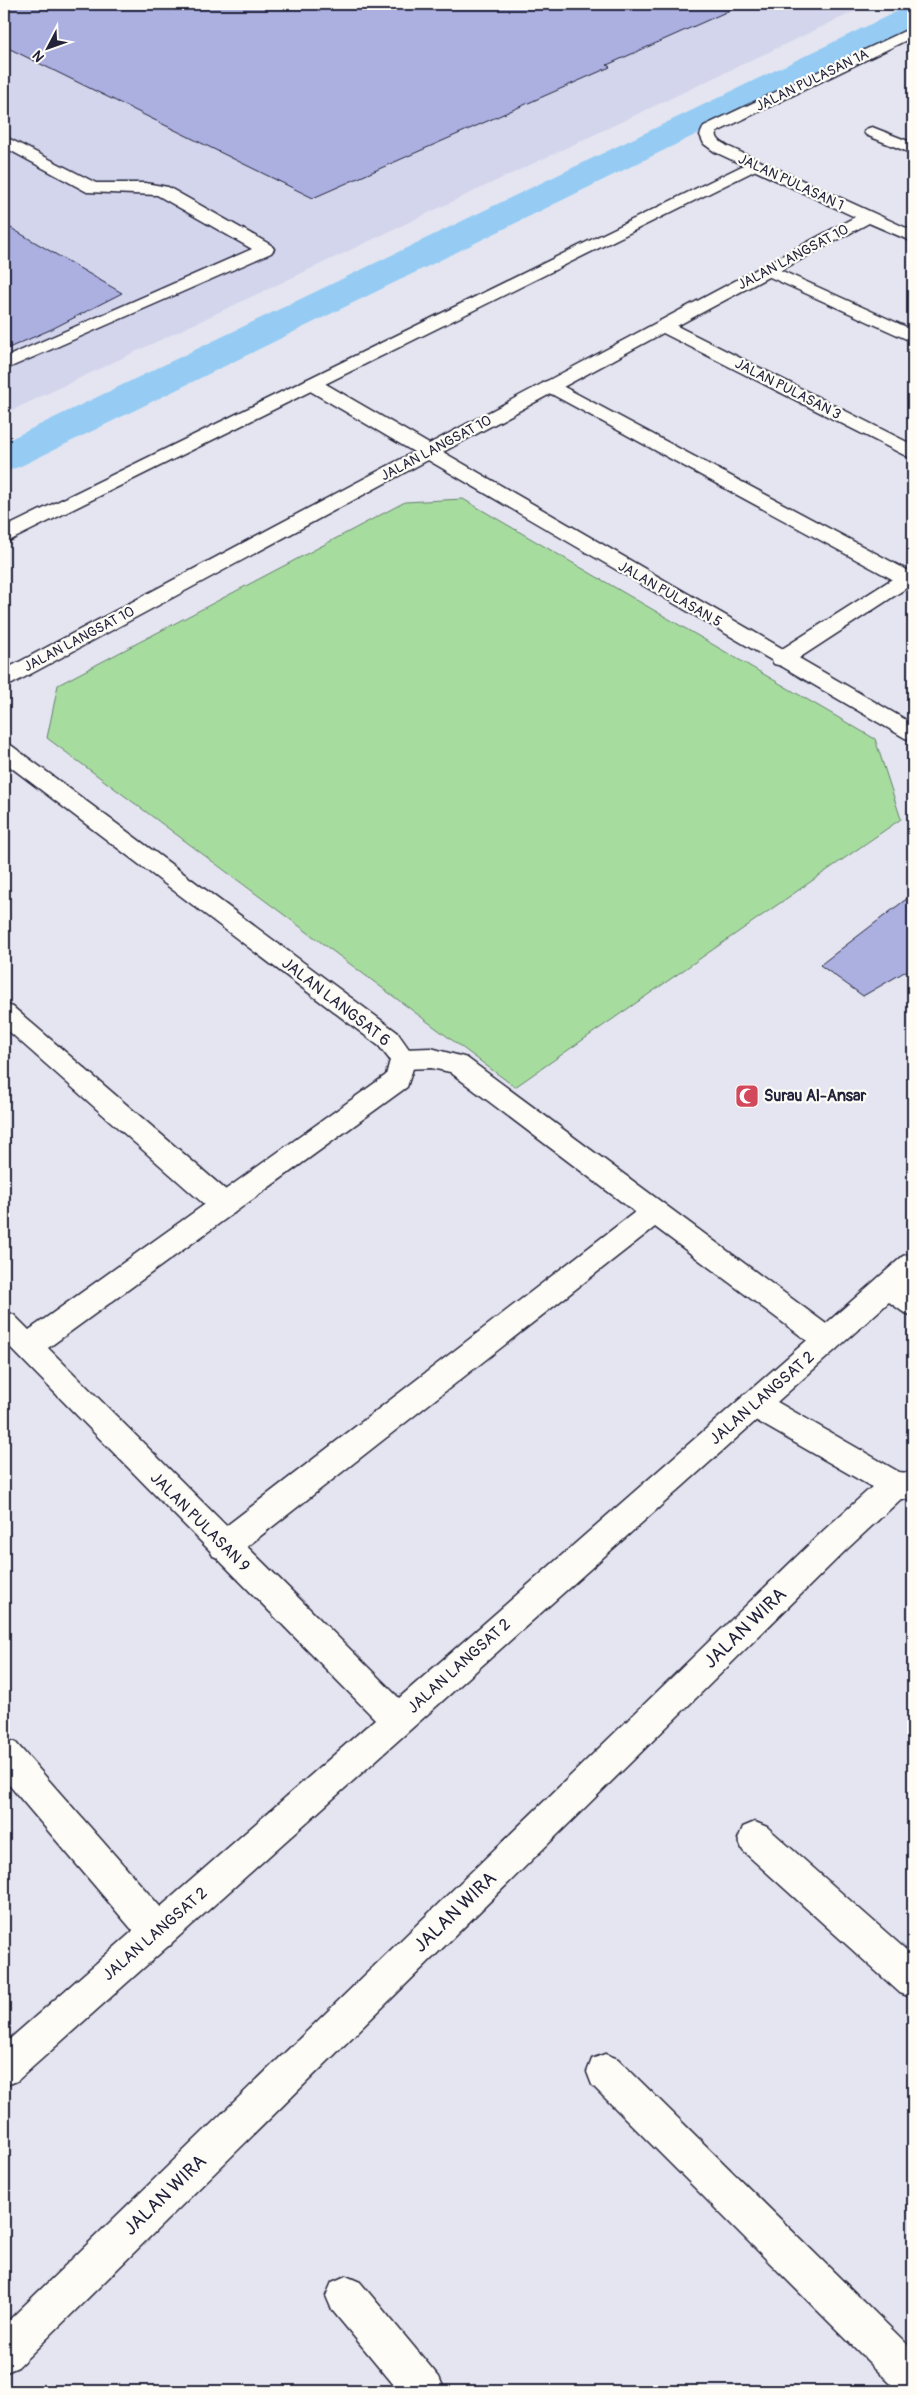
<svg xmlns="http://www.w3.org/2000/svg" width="917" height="2395" font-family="Pangolin,sans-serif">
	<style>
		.built { fill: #d3d5ec }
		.green { fill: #a7dc9f; stroke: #647f6d }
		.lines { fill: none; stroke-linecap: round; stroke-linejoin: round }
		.canal { fill: #96ccf4; fill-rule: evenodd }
		.building { fill: #abb0e1; stroke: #22223b }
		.lane-casing { stroke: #22223b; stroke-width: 3 }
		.street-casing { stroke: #22223b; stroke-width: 3 }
		.lane { fill: #fdfcf7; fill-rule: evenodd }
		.street { fill: #fdfcf7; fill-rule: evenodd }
		.labels { text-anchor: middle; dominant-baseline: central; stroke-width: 4.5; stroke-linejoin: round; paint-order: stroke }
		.far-street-label { font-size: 14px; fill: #22223b; stroke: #fdfcf7 }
		.street-label { font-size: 16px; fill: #22223b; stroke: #fdfcf7 }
		.poi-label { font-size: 16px; font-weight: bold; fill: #22223b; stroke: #fdfcf7; text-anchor: start }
		.near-street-label { font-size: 19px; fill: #22223b; stroke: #fdfcf7 }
	</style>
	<rect width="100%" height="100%" fill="#e4e5f0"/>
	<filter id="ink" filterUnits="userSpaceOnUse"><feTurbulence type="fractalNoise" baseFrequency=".02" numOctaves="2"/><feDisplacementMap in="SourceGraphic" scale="10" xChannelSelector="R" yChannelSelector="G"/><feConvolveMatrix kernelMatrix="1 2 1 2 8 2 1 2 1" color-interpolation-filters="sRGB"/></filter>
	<g filter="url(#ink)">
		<polygon class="built" points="4,4 870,4 4,414"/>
		<polygon class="green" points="463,499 875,739 901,819 515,1087 47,738 58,685 405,502"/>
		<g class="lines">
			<polygon class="canal" points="913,6 913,28 19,467 4,471 4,442 902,9"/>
		</g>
		<g class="building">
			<polygon points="4,4 744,4 607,65 610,67 313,198 4,46"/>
			<polygon points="4,224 122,293 52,329 4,350"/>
			<polygon points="913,894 913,967 863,996 820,965"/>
		</g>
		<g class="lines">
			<g class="lane-casing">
				<g id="lane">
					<polygon points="872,127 913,143 913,154 866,135 864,132 866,129"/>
					<polygon points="4,136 96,183 145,183 168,187 271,245 274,249 271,253 4,370 4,358 252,249 157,195 87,192 4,147"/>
					<polygon points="754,160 760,162 762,165 760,168 11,540 4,542 4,528"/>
					<polygon points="769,265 913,330 913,342 763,274 760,270 763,266"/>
					<polygon points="551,380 907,570 913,569 913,588 908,587 790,664 782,666 774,664 771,659 774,654 892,579 544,390 542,386 544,382"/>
					<polygon points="4,1004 13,1007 234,1197 238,1205 234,1213 224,1216 214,1213 4,1027"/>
					<polygon points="431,1048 467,1058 837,1332 842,1340 837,1348 827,1352 817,1348 655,1227 235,1556 224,1560 213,1556 208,1546 213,1536 635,1212 450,1072 431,1068 403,1069 394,1066 390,1059 394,1052 403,1049"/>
					<polygon points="754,1392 765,1395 906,1476 910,1485 906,1494 895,1498 884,1494 743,1413 739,1404 743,1395"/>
					<polygon points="4,1738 16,1743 171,1919 176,1932 171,1945 158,1950 145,1945 4,1779"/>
					<polygon points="755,1822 767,1827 913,1956 913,1998 900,1993 743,1851 738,1839 743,1827"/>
					<polygon points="346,2276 360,2282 439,2377 445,2391 399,2391 332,2310 326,2296 332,2282"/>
				</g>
			</g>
			<g class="street-casing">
				<g id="street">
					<path d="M 913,27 L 913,37 L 717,132 C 715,139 721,142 727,146 L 913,231 L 913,242 L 869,223 L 677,326 L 913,445 L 913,458 L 906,456 L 663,333 L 443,452 L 913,724 L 913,740 L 905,738 L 428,460 L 12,684 L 4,686 L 4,670 L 414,452 L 305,388 L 303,384 L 305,380 L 319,380 L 429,444 L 855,217 L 715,152 L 704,144 L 700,135 L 704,126 Z"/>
					<polygon points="4,744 12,746 397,1032 416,1059 407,1087 48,1348 399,1698 903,1256 913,1253 913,1281 908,1285 913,1288 913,1316 903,1312 889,1302 17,2081 4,2086 4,2044 375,1719 4,1341 4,1311 14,1315 29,1330 386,1075 390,1060 379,1046 4,762"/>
					<polygon points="895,1472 913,1473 913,1499 901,1499 846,1550 18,2367 4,2373 4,2325 824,1530 884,1476"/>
					<polygon points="605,2054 618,2059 913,2350 913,2391 898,2391 592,2085 587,2072 592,2059"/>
				</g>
			</g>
			<use href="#lane" class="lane"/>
			<use href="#street" class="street"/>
		</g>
	</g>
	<defs>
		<g id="mosque-square" transform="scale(1.25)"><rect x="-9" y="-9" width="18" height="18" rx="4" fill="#d1495b" stroke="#fdfcf7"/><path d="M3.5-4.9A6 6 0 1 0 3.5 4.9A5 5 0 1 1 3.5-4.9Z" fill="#fff"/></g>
	</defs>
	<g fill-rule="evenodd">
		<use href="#mosque-square" x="747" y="1096"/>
	</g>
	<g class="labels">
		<g class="far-street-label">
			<text transform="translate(812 80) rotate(-26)">JALAN PULASAN 1A</text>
			<text transform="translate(791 182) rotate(25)">JALAN PULASAN 1</text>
			<text transform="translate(793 257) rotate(-28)">JALAN LANGSAT 10</text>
			<text transform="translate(788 389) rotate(27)">JALAN PULASAN 3</text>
			<text transform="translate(436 448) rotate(-28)">JALAN LANGSAT 10</text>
			<text transform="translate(670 594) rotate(30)">JALAN PULASAN 5</text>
			<text transform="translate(79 639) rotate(-28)">JALAN LANGSAT 10</text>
		</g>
		<g class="street-label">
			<text transform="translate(336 1002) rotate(38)">JALAN LANGSAT 6</text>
			<text transform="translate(762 1398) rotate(-41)">JALAN LANGSAT 2</text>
			<text transform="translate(200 1522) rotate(45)">JALAN PULASAN 9</text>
			<text transform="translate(459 1666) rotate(-42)">JALAN LANGSAT 2</text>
			<text transform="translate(155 1934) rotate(-41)">JALAN LANGSAT 2</text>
		</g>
		<g class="poi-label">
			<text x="764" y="1096">Surau Al-Ansar</text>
		</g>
		<g class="near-street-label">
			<text transform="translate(745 1628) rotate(-44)">JALAN WIRA</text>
			<text transform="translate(455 1912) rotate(-44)">JALAN WIRA</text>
			<text transform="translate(165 2195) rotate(-44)">JALAN WIRA</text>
		</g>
	</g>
	<rect width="917" height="2395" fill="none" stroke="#fdfcf7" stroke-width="20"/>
	<rect x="10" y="10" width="897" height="2375" fill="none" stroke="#22223b" stroke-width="2" filter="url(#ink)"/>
	<g transform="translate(48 48) rotate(229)" stroke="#fdfcf7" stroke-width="4" paint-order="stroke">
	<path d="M0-4L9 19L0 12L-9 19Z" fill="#22223b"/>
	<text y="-8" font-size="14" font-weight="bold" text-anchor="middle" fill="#22223b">N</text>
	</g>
</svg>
